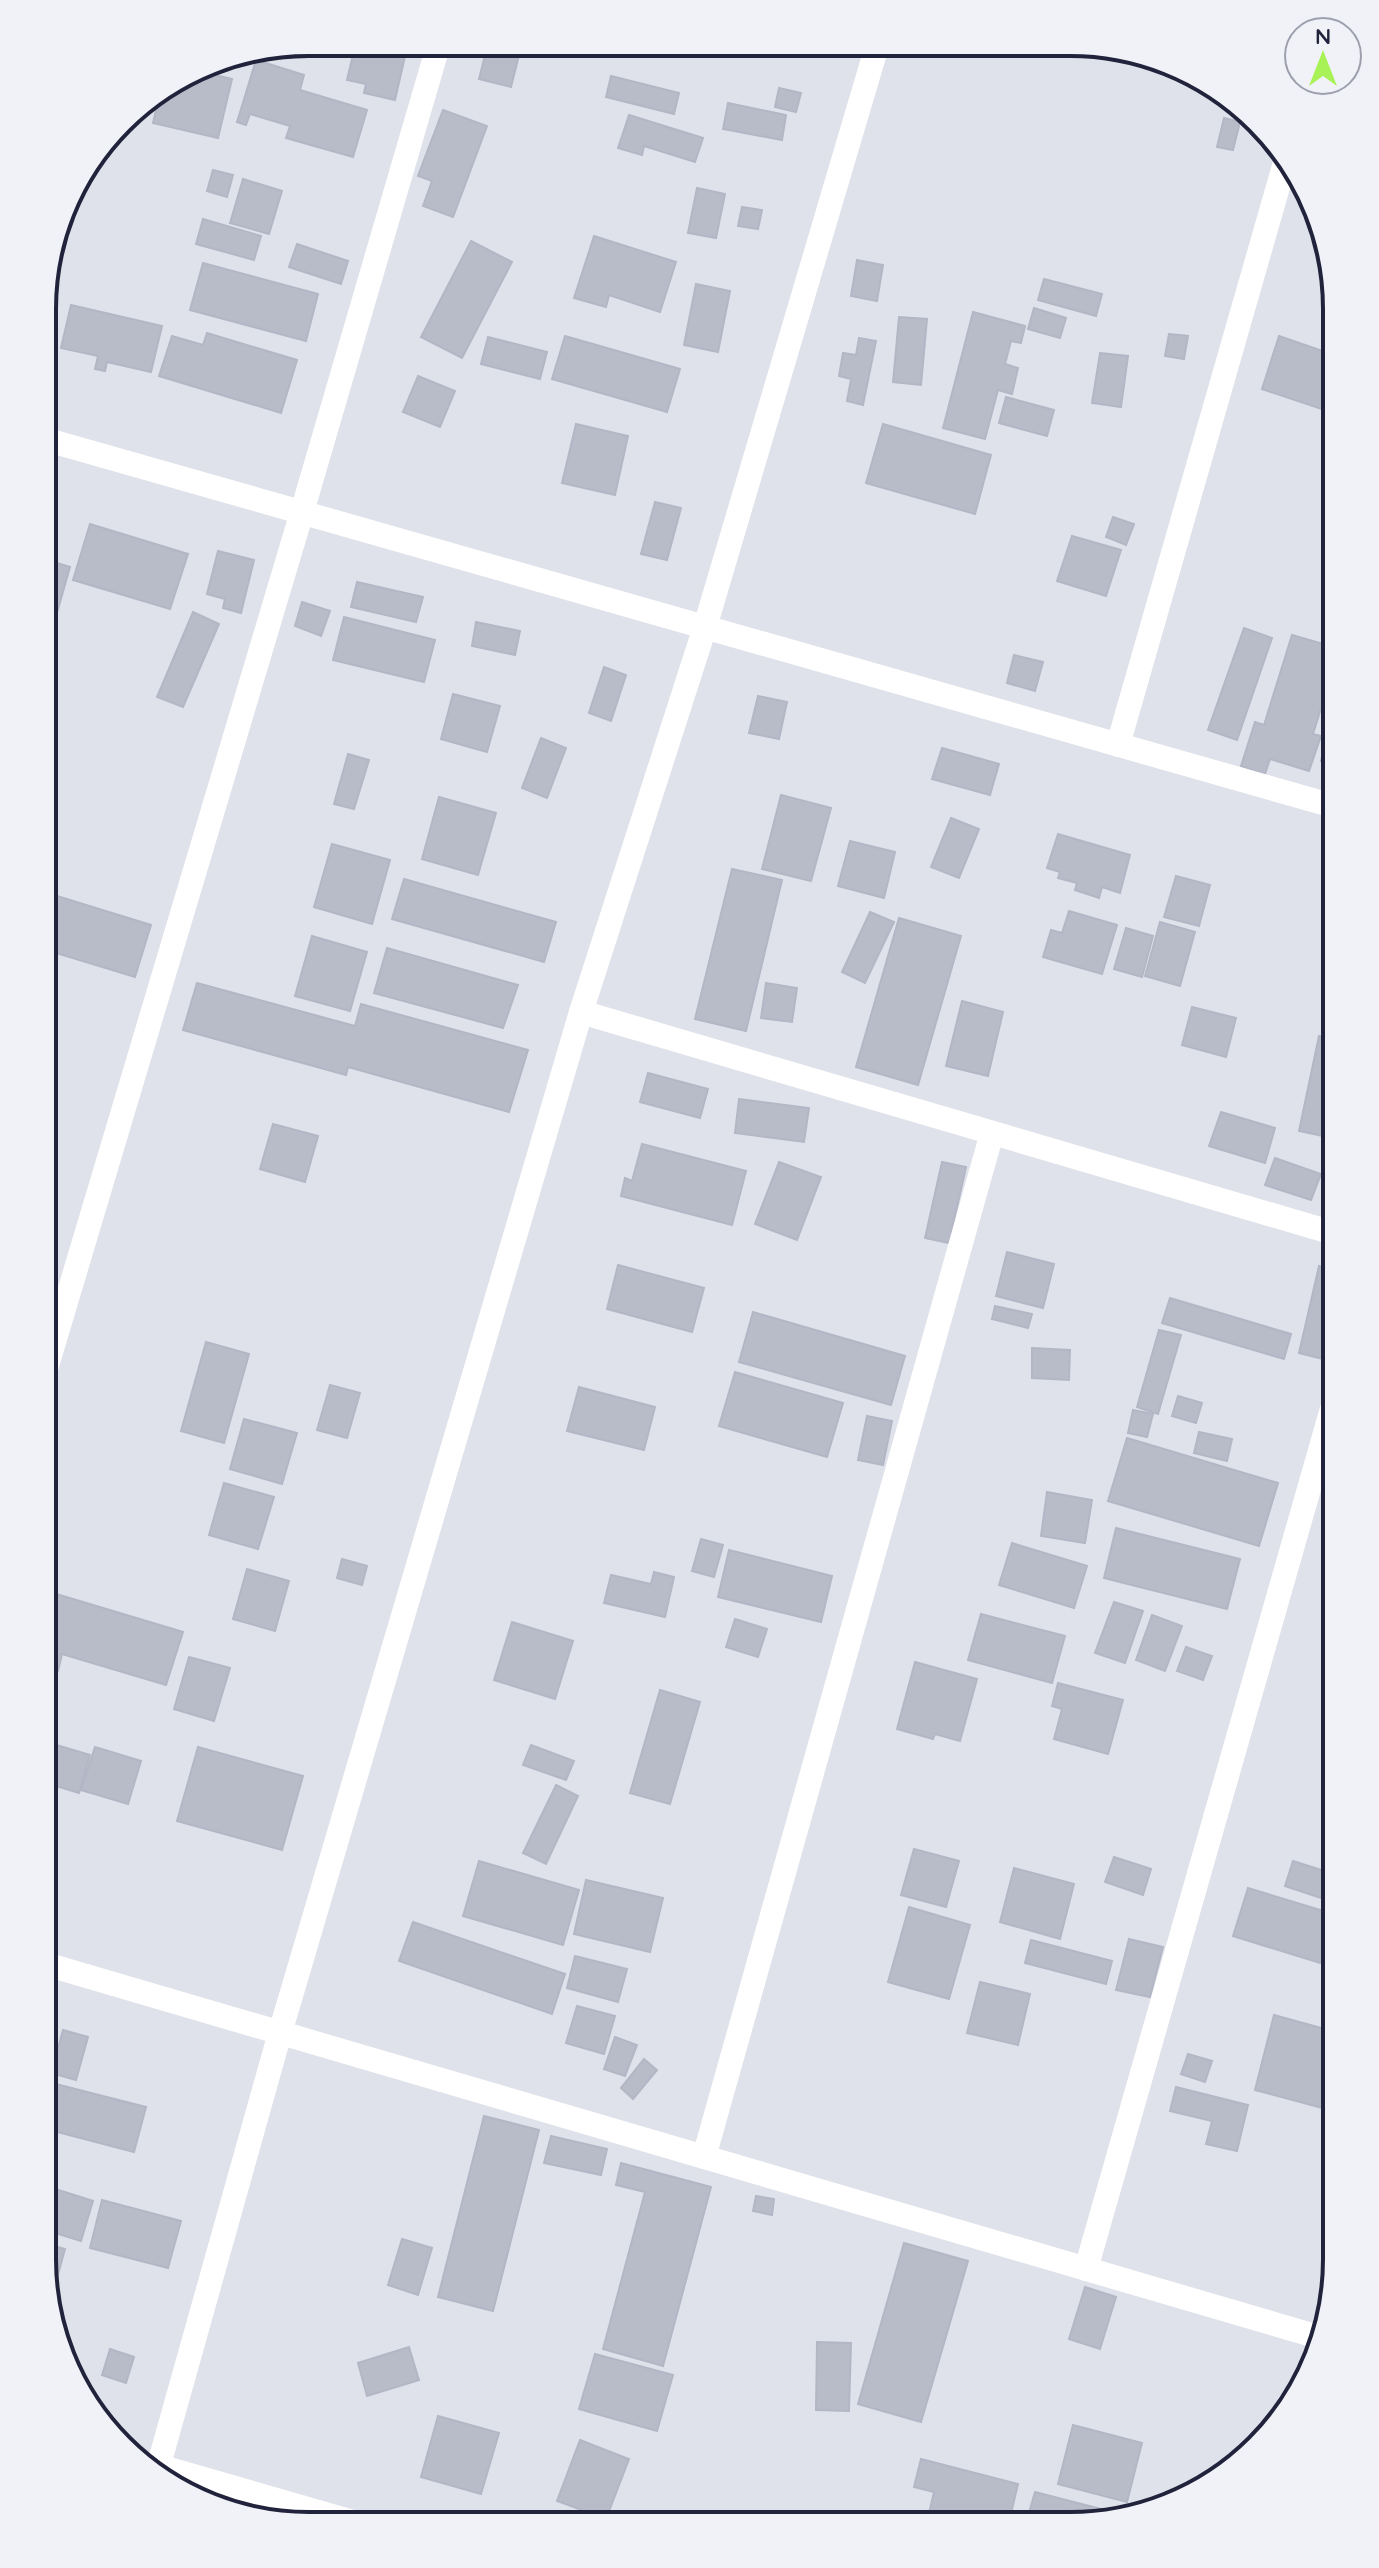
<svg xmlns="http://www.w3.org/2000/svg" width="1379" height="2568" font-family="Quicksand,sans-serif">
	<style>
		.building { fill: #b8bcc9; stroke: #b3b6c5; stroke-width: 2 }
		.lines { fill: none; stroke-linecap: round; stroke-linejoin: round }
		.minor { stroke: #fff; stroke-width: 24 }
		.rim { fill: none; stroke: #21223b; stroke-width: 4 }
	</style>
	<rect width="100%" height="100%" fill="#e0e2eb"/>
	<g class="building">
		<polygon points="356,42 408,43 395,100 364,93 366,84 347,80"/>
		<polygon points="488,43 522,43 511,87 479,79"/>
		<polygon points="533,43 574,44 572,55 532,46"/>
		<polygon points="284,47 281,59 256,53"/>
		<polygon points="256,60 304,75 300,90 367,110 353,157 286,138 290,126 250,114 246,125 237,122"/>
		<polygon points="194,70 232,79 218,138 153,123 160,92"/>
		<polygon points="611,76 679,93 674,114 606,97"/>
		<polygon points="779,88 801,93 796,112 775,107"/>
		<polygon points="728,103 786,115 782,140 723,129"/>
		<polygon points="443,110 487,126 453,217 423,206 432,181 418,176"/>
		<polygon points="629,115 703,138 695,162 644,146 642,155 618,148"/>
		<polygon points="1224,118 1240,122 1233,150 1217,147"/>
		<polygon points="213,170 233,175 227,197 207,191"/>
		<polygon points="243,179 282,191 269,234 230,223"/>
		<polygon points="697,188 725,194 716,238 688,233"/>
		<polygon points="742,207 762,210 758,229 738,226"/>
		<polygon points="203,219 261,236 254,260 196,244"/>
		<polygon points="594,236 676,262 660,312 609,295 606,307 574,298"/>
		<polygon points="471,241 512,262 462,358 421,337"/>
		<polygon points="297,244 348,261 341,284 289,267"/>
		<polygon points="857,260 883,265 877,301 851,296"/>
		<polygon points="203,263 318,294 306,341 190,310"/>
		<polygon points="1044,279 1102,294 1096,316 1038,300"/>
		<polygon points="696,284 730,291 718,352 684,345"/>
		<polygon points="71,305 162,326 151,372 107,362 105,371 95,369 98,356 61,348"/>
		<polygon points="1034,308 1066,318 1060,338 1028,329"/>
		<polygon points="973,312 1025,326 1021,343 1011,341 1005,364 1018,368 1012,394 998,390 985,439 943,428"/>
		<polygon points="899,317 927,319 921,385 893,382"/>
		<polygon points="207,333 297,360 281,413 159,376 172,336 203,345"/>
		<polygon points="1169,334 1188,336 1184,359 1165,356"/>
		<polygon points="565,336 680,369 667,412 552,379"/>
		<polygon points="1279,336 1337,356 1337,414 1262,389"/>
		<polygon points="488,337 547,352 540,379 481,364"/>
		<polygon points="859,338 876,341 863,405 847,401 851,379 839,376 843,353 856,355"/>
		<polygon points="1100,353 1128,356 1121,407 1092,403"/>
		<polygon points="418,376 455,391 440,427 403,412"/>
		<polygon points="1006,397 1054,410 1047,436 999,423"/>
		<polygon points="576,424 628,436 615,495 562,483"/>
		<polygon points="883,424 991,455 975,514 866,483"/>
		<polygon points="655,502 681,508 667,560 641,554"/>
		<polygon points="1113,517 1134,524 1126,545 1106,537"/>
		<polygon points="90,524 188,554 170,609 73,580"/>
		<polygon points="1072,536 1121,550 1106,596 1057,581"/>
		<polygon points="218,551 254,560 241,613 223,608 225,599 207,594"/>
		<polygon points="44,559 70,567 53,627 44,625"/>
		<polygon points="357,582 423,597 416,622 351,607"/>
		<polygon points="302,602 330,611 321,636 295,626"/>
		<polygon points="193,612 219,624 183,707 157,697"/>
		<polygon points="344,617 435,640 424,682 333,660"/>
		<polygon points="476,622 520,631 515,655 472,646"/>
		<polygon points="1244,628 1272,638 1237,740 1208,730"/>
		<polygon points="1292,635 1337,648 1337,657 1313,734 1321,736 1309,771 1270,759 1265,774 1241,766 1255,722 1264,725"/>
		<polygon points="1014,655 1043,662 1035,691 1007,683"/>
		<polygon points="604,667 626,675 611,721 589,713"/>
		<polygon points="1337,676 1337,712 1329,711"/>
		<polygon points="453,694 500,706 487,752 441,739"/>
		<polygon points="758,696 787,702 779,739 749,733"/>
		<polygon points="1330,721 1337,723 1337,765 1321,761"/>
		<polygon points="541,738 566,748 547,798 522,788"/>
		<polygon points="942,748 999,764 990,795 932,779"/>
		<polygon points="348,754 369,760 354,809 334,804"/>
		<polygon points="781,795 831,808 811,881 762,869"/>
		<polygon points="439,797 496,813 478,875 422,859"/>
		<polygon points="951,818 979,829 959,878 931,867"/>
		<polygon points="1058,834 1130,855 1120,893 1102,887 1099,898 1075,890 1077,883 1058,878 1060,872 1047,868"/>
		<polygon points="850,841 895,852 884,898 838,886"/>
		<polygon points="332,844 390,860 372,924 314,907"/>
		<polygon points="732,869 782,880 746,1031 695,1019"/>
		<polygon points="1176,876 1210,885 1199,926 1164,917"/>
		<polygon points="404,879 556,922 544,962 392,919"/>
		<polygon points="44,892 151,925 135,977 43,949"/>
		<polygon points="1069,911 1117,925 1102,974 1043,957 1051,930 1062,933"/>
		<polygon points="870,912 894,922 865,983 842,972"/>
		<polygon points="899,918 961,936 918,1085 856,1067"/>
		<polygon points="1160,922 1195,932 1180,986 1145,976"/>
		<polygon points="1126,928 1153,936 1142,977 1114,969"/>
		<polygon points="312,936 367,952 350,1011 295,996"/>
		<polygon points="387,948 518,985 503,1028 374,993"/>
		<polygon points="197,983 355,1026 361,1004 528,1050 509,1112 348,1067 346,1075 183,1030"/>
		<polygon points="766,983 797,988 792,1022 761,1018"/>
		<polygon points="962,1001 1003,1012 988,1076 946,1066"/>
		<polygon points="1192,1007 1236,1018 1226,1057 1182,1045"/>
		<polygon points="1319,1036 1337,1039 1337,1139 1299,1131"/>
		<polygon points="648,1073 708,1089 700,1118 640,1102"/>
		<polygon points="739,1099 809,1108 804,1142 735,1133"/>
		<polygon points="1221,1112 1275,1128 1265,1163 1209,1146"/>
		<polygon points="273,1124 318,1136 305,1182 260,1169"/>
		<polygon points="642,1144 746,1171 732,1225 621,1196 625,1178 632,1181"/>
		<polygon points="1275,1158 1321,1174 1311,1200 1265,1185"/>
		<polygon points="779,1162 821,1177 797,1240 755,1224"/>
		<polygon points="942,1162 966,1167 949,1243 925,1238"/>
		<polygon points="1007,1252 1054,1264 1043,1308 996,1296"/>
		<polygon points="618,1265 704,1288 692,1332 607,1309"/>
		<polygon points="1319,1266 1337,1271 1337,1337 1331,1361 1299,1353"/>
		<polygon points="1170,1298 1291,1334 1284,1359 1162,1323"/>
		<polygon points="995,1306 1032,1314 1028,1328 992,1319"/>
		<polygon points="753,1312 905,1356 891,1405 739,1362"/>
		<polygon points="1159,1330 1181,1335 1158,1414 1137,1407"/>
		<polygon points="206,1342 249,1354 224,1443 181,1431"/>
		<polygon points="1032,1348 1070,1350 1069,1380 1032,1378"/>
		<polygon points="735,1372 843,1403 827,1457 719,1426"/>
		<polygon points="330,1385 360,1393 347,1438 317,1430"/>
		<polygon points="579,1387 655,1407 644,1450 567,1431"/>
		<polygon points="1178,1396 1202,1403 1196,1423 1172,1416"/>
		<polygon points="1133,1410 1153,1414 1147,1437 1128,1433"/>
		<polygon points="867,1416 892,1421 883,1465 858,1460"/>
		<polygon points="244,1419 297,1433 282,1484 230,1469"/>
		<polygon points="1199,1432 1232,1439 1227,1461 1194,1453"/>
		<polygon points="1127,1438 1278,1483 1259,1546 1108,1501"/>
		<polygon points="224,1483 274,1497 258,1549 209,1535"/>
		<polygon points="1047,1492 1092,1500 1085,1543 1041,1536"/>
		<polygon points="1116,1528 1240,1559 1227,1609 1104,1578"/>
		<polygon points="701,1539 723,1545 714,1577 692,1571"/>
		<polygon points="1012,1543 1087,1566 1074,1608 999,1585"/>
		<polygon points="729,1550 832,1576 821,1622 718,1597"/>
		<polygon points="342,1559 367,1566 362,1585 337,1578"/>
		<polygon points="247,1569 289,1581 275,1631 233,1619"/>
		<polygon points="654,1572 674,1577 665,1617 604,1603 611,1575 651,1584"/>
		<polygon points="43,1590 183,1632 166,1685 62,1654 58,1671 43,1666"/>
		<polygon points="1114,1602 1143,1611 1125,1663 1095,1653"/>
		<polygon points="981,1614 1065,1636 1052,1683 968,1660"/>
		<polygon points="1152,1615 1182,1626 1165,1671 1136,1660"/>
		<polygon points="735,1619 767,1629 758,1657 726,1647"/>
		<polygon points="512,1622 573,1641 555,1699 494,1680"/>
		<polygon points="1186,1647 1212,1656 1203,1680 1177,1671"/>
		<polygon points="189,1657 230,1668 214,1721 174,1709"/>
		<polygon points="915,1662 977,1679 960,1741 935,1734 933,1739 897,1729"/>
		<polygon points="1058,1683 1123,1700 1108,1754 1054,1739 1062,1709 1052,1706"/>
		<polygon points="660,1690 700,1702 670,1804 630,1793"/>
		<polygon points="43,1741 90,1755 79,1793 43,1782"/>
		<polygon points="531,1745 574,1761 566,1780 523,1765"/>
		<polygon points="95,1747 141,1761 128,1804 81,1790"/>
		<polygon points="198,1747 303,1776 282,1850 177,1821"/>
		<polygon points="556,1785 578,1796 546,1864 523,1853"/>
		<polygon points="914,1849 959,1861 946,1907 901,1895"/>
		<polygon points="1114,1857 1151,1869 1143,1895 1105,1882"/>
		<polygon points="479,1861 579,1890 563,1945 463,1916"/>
		<polygon points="1293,1861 1337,1875 1330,1901 1285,1886"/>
		<polygon points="1014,1868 1074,1884 1060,1939 1000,1922"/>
		<polygon points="42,1870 55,1873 49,1892 42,1890"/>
		<polygon points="586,1880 663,1898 650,1952 574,1934"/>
		<polygon points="1248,1888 1337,1915 1336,1968 1233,1936"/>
		<polygon points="909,1907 970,1925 949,1999 888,1982"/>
		<polygon points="413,1922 565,1974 552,2014 399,1961"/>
		<polygon points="1129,1939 1163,1947 1150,1997 1116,1990"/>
		<polygon points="1031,1940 1112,1961 1106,1984 1025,1963"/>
		<polygon points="575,1956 627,1969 618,2002 567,1988"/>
		<polygon points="980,1982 1030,1994 1018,2045 967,2033"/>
		<polygon points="577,2006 615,2016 604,2054 566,2043"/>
		<polygon points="1274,2015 1336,2032 1336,2073 1326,2109 1255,2090"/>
		<polygon points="63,2030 88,2037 76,2080 51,2073"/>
		<polygon points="615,2037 637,2045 625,2076 604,2069"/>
		<polygon points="1188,2054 1212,2061 1205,2082 1181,2074"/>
		<polygon points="644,2059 657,2070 633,2099 621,2088"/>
		<polygon points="52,2083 146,2107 134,2152 42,2128"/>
		<polygon points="1176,2087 1248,2105 1237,2151 1206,2144 1212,2121 1170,2111"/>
		<polygon points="484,2116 539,2130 493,2311 438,2297"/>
		<polygon points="551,2136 607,2149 601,2175 544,2163"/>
		<polygon points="621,2163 711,2187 663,2366 603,2349 645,2192 616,2185"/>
		<polygon points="49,2187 93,2201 81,2241 42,2229 42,2210"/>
		<polygon points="756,2196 774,2199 772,2215 753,2211"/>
		<polygon points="102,2200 181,2221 168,2268 90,2248"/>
		<polygon points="402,2239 432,2248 418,2295 388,2285"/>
		<polygon points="42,2243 65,2249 57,2278 45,2275"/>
		<polygon points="904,2243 968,2261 921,2422 858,2404"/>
		<polygon points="1085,2287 1116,2297 1100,2349 1069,2339"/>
		<polygon points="817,2342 851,2343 849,2411 816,2410"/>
		<polygon points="409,2347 419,2380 367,2396 358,2363"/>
		<polygon points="110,2349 134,2357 126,2383 102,2375"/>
		<polygon points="595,2354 673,2375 657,2431 579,2409"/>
		<polygon points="438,2416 499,2433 481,2494 421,2477"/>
		<polygon points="1073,2425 1142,2443 1127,2502 1058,2484"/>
		<polygon points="580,2440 629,2459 606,2519 557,2501"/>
		<polygon points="921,2459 1018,2484 1008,2526 926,2526 934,2492 914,2487"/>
		<polygon points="1035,2492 1101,2509 1098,2521 1075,2525 1029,2513"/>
	</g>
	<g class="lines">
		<g class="minor">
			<polyline points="44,439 1337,807"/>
			<polyline points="1118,745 1284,166"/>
			<polyline points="581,1012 1337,1234"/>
			<polyline points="43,1379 302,512 439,43"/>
			<polyline points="42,1963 1322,2338"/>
			<polyline points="704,2157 992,1133"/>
			<polyline points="1086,2269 1337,1391"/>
			<polyline points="159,2466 360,2524"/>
			<polyline points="156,2475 280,2033 581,1012 705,627 877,46"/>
		</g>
	</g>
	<path d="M0 0H1379V2568H0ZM309 56H1070A253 253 0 0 1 1323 309V2259A253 253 0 0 1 1070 2512H309A253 253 0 0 1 56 2259V309A253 253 0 0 1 309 56Z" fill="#f0f2f8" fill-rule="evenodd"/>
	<path class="rim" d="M309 56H1070A253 253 0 0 1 1323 309V2259A253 253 0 0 1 1070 2512H309A253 253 0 0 1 56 2259V309A253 253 0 0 1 309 56Z"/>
	<g transform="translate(1323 56)"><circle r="38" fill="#f0f2f8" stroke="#9d9fac" stroke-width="2"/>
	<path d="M0-6L14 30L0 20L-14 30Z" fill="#a8f257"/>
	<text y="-12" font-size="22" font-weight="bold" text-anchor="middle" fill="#21223b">N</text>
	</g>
</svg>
